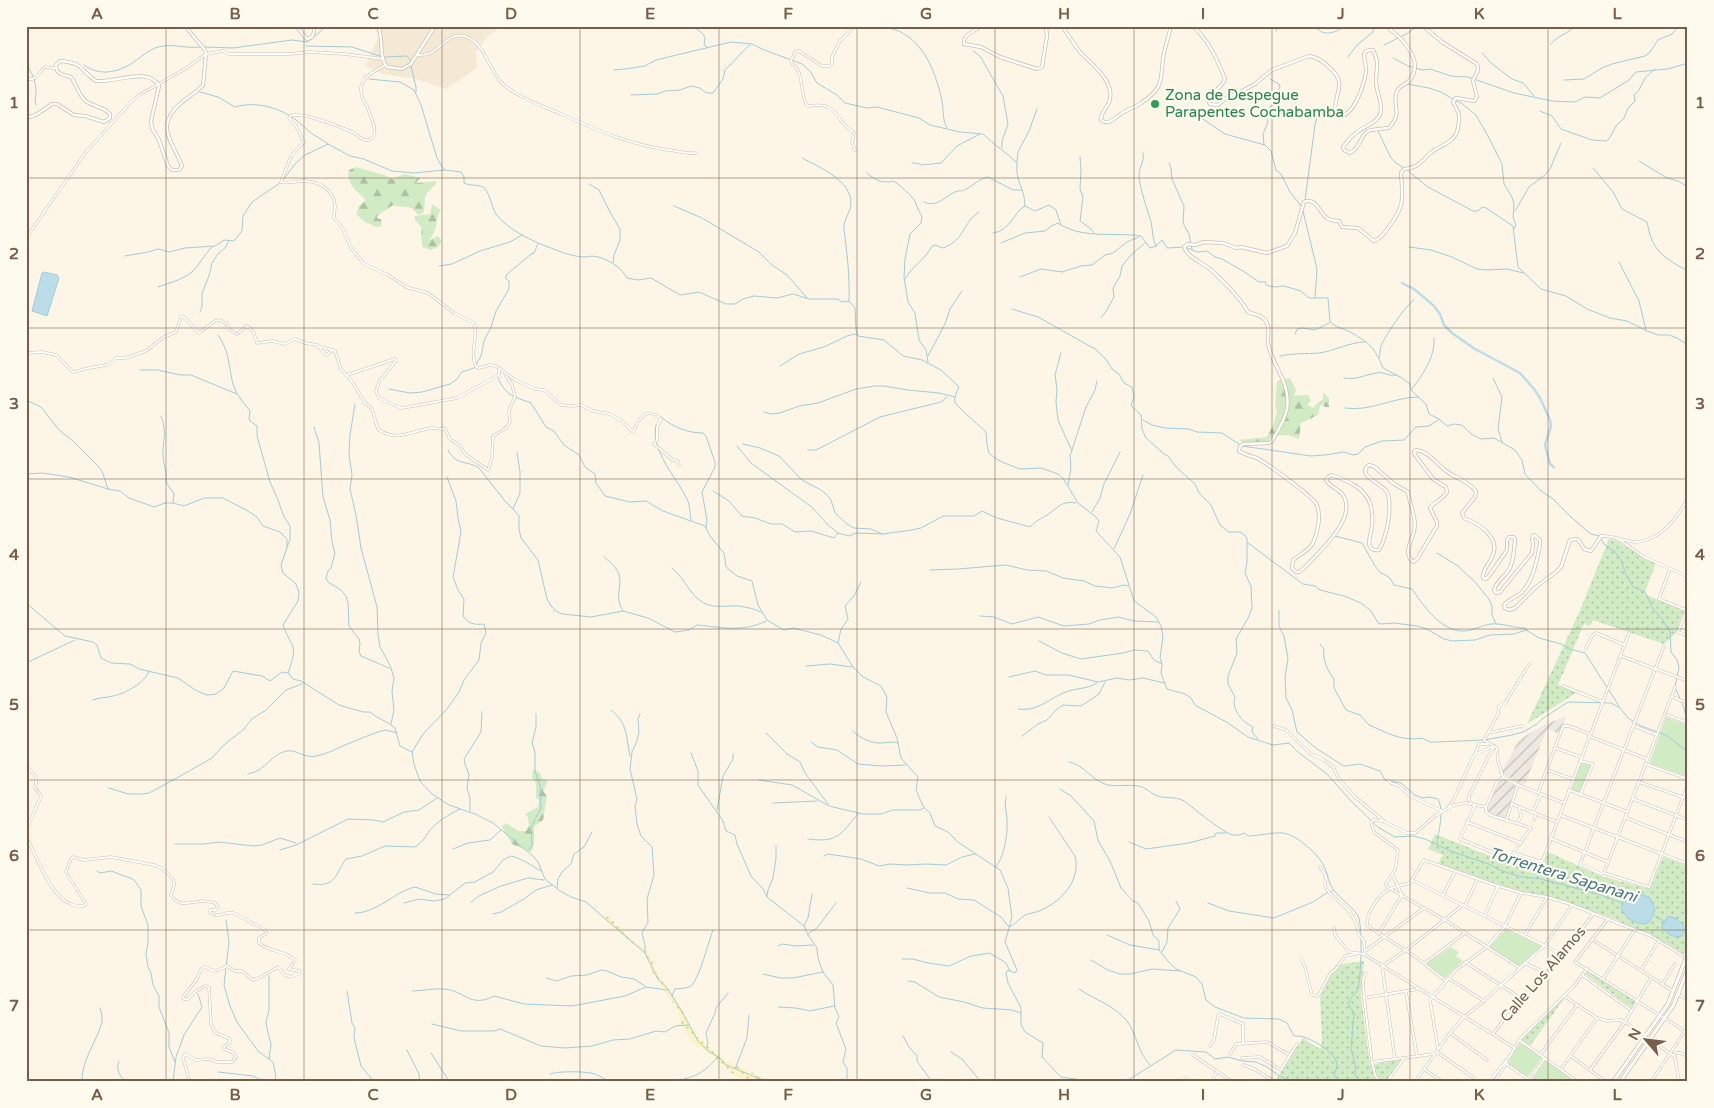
<svg xmlns="http://www.w3.org/2000/svg" width="1714" height="1108" font-family="'Varela Round',sans-serif">
	<style>
		.residential { fill: #f4e9d5 }
		.industrial { fill: url(#industrial-furrows) }
		.grass { fill: url(#grass-dots) }
		.forest { fill: url(#forest-firs) }
		.sand { fill: url(#sand-dots) }
		.park { fill: #d1ebc5 }
		.water { fill: #bbdde7; stroke: #a1ccd9 }
		.lines { fill: none; stroke-linecap: round; stroke-linejoin: round }
		.stream { stroke: #a1ccd9; stroke-width: 1 }
		.canal { stroke: #bbdde7; stroke-width: 2.5 }
		.minor-casing { stroke: #cfbead; stroke-width: 3 }
		.tertiary-casing { stroke: #cfbead; stroke-width: 4 }
		.secondary-casing { stroke: #d2bfaa; stroke-width: 4.5 }
		.minor { stroke: #fff; stroke-width: 2 }
		.tertiary { stroke: #fff; stroke-width: 2.5 }
		.secondary { stroke: #fff; stroke-width: 3 }
		.grid { fill: none; stroke: #775e4b; stroke-width: 1; stroke-opacity: 0.55 }
		.leisure-dot { fill: #2e9e5b; stroke: #fffaee; stroke-width: 2 }
		.labels { text-anchor: middle; dominant-baseline: central; stroke-width: 4.5; stroke-linejoin: round; paint-order: stroke }
		.leisure-label { font-size: 15px; fill: #27864d; stroke: #fffaee; text-anchor: start }
		.street-label { font-size: 15px; fill: #775e4b; stroke: #fffaee }
		.water-label { font-size: 16px; font-style: italic; fill: #44798b; stroke: #fffaee }
		.neatline { fill: none; stroke: #775e4b; stroke-width: 2 }
		.grid-label { font-size: 16px; text-anchor: middle; font-weight: bold; fill: #775e4b }
	</style>
	<defs>
		<pattern id="industrial-furrows" width="10" height="10" patternUnits="userSpaceOnUse" patternTransform="scale(1.25)"><rect width="10" height="10" fill="#ede8e1"/><path d="M-1 1l2-2M0 10L10 0M9 11l2-2" fill="none" stroke="#c5bfb8"/></pattern>
		<pattern id="grass-dots" width="8" height="8" patternUnits="userSpaceOnUse" patternTransform="scale(1.25)"><rect width="8" height="8" fill="#d1ebc5"/><path d="M2 2h.1M6 6h.1" fill="none" stroke="#aec2a2" stroke-width="1.8" stroke-linecap="round"/></pattern>
		<pattern id="forest-firs" width="22" height="20" patternUnits="userSpaceOnUse" patternTransform="scale(1.25)"><rect width="22" height="20" fill="#d1ebc5"/><path d="M5 1l3.5 6h-7zM16 11l3.5 6h-7z" fill="#aec2a2"/></pattern>
		<pattern id="sand-dots" width="8" height="8" patternUnits="userSpaceOnUse" patternTransform="scale(1.25)"><rect width="8" height="8" fill="#fcf4c2"/><path d="M2 2h.1M6 6h.1" fill="none" stroke="#d1c9a0" stroke-width="1.8" stroke-linecap="round"/></pattern>
	</defs>
	<rect width="100%" height="100%" fill="#fdf6e7"/>
	<polygon class="residential" points="372,26 502,26 489,35 476,51 477,68 446,89 416,79 383,74 366,66 379,35"/>
	<g class="industrial">
		<polygon points="1566,716 1560,734 1547,729 1524,786 1503,774 1502,771 1519,740 1542,726"/>
		<polygon points="1504,779 1516,786 1506,819 1487,812 1488,805 1499,783"/>
	</g>
	<g class="grass">
		<polygon points="1609,539 1616,540 1643,558 1656,563 1644,594 1684,611 1676,633 1664,644 1593,620 1590,626 1584,624 1558,685 1576,693 1527,724 1578,615"/>
		<polygon points="1435,834 1510,864 1516,856 1543,865 1548,852 1601,876 1650,889 1663,857 1688,866 1688,946 1684,954 1648,933 1628,927 1617,920 1552,897 1519,891 1479,879 1438,863 1443,855 1428,849"/>
		<polygon points="1364,961 1361,996 1370,1065 1402,1059 1385,1082 1279,1082 1276,1080 1303,1038 1320,1049 1322,1042 1320,997 1336,965"/>
		<polygon points="1587,971 1636,1001 1632,1008 1585,974"/>
		<polygon points="1563,998 1564,999 1530,1046 1521,1040"/>
	</g>
	<g class="forest">
		<path d="M 356,167 L 384,175 L 392,179 L 405,174 L 420,178 L 416,183 L 436,181 L 436,184 C 422,197 426,195 424,212 L 418,215 L 412,208 C 405,206 401,208 393,205 L 377,216 L 377,218 L 382,220 L 381,226 L 376,227 L 365,222 L 356,214 L 359,206 L 366,200 C 358,192 345,183 349,170 Z"/>
		<path d="M 432,204 L 441,210 C 435,217 438,224 434,232 C 433,235 431,237 430,240 L 438,236 L 442,241 L 438,247 L 431,250 L 422,247 L 421,227 L 415,220 L 415,216 L 430,214 Z"/>
		<path d="M 1290,378 L 1296,390 L 1294,396 L 1308,395 L 1311,401 L 1307,405 L 1314,408 L 1316,404 L 1323,399 L 1323,392 L 1329,398 L 1329,407 L 1325,407 L 1322,404 L 1320,406 L 1318,415 L 1301,423 L 1299,439 L 1288,435 L 1272,436 C 1267,446 1252,442 1242,442 L 1239,440 L 1267,437 L 1274,423 L 1277,411 L 1275,405 L 1277,381 Z"/>
		<path d="M 533,769 L 540,773 L 542,779 L 548,781 L 543,791 L 547,796 L 543,820 L 534,827 C 534,837 536,843 531,852 L 512,844 L 502,827 L 506,823 L 518,831 L 526,831 L 529,826 L 528,817 L 525,814 L 538,807 L 539,800 L 536,798 L 536,783 L 532,778 Z"/>
	</g>
	<polygon class="sand" points="602,915 609,916 628,937 648,951 660,978 678,1002 698,1038 726,1061 774,1082 750,1082 733,1074 706,1051 693,1042 681,1025 678,1009 666,994 652,972 645,953 609,925"/>
	<g class="park">
		<polygon points="1666,717 1688,725 1688,777 1649,763"/>
		<polygon points="1581,763 1591,765 1580,794 1571,790"/>
		<polygon points="1506,929 1542,946 1519,966 1489,947"/>
		<polygon points="1451,947 1459,952 1456,956 1463,961 1445,978 1432,970 1427,963"/>
		<polygon points="1520,1043 1542,1058 1528,1077 1509,1064 1509,1060"/>
		<polygon points="1545,1061 1546,1061 1576,1082 1534,1082 1532,1079"/>
	</g>
	<g class="water">
		<polygon points="44,272 57,275 59,278 47,316 32,311 42,273"/>
		<path d="M 1635,893 L 1649,897 L 1655,909 L 1650,921 L 1645,924 C 1633,923 1626,919 1621,908 C 1623,900 1627,894 1635,893 Z"/>
		<path d="M 1668,916 L 1677,919 L 1686,928 L 1682,936 C 1672,938 1668,934 1661,927 Z"/>
	</g>
	<g class="lines">
		<g class="stream">
			<polyline points="692,26 702,33 705,37 704,45 707,47"/>
			<path d="M 886,26 C 892,30 899,30 904,34 C 927,47 937,78 942,101 C 944,111 942,119 947,128"/>
			<polyline points="1438,26 1443,28 1450,26"/>
			<path d="M 1317,29 C 1327,37 1335,32 1346,26"/>
			<polyline points="1276,31 1279,26"/>
			<path d="M 1551,44 C 1558,35 1568,34 1575,26"/>
			<polyline points="1384,45 1406,34 1418,26"/>
			<polyline points="306,46 352,47 380,56"/>
			<polyline points="205,47 233,48 292,40 307,42 312,39 326,26"/>
			<polyline points="973,51 980,56 1003,96 1008,124 1002,141 1002,148"/>
			<polyline points="1482,53 1491,63 1512,79 1523,83 1534,96"/>
			<polyline points="385,57 407,56 411,61"/>
			<polyline points="1348,57 1357,45 1372,33 1375,26"/>
			<polyline points="1393,58 1408,66 1423,70 1430,69 1451,76 1468,77 1514,93 1552,101 1575,102 1585,97 1600,98 1629,80 1636,72 1668,69 1688,63"/>
			<path d="M 26,64 C 32,71 36,83 36,92 C 36,97 34,100 36,105"/>
			<path d="M 84,65 C 99,76 115,73 131,64 C 140,58 148,50 158,47 C 173,43 186,49 201,47"/>
			<polyline points="411,66 416,87 416,92"/>
			<path d="M 614,70 L 625,69 L 645,66 L 656,60 L 731,42 L 752,44 L 762,49 L 802,64 L 810,71 L 817,83 L 837,95 L 845,103 L 867,108 L 877,107 L 919,118 L 930,125 L 960,132 L 983,134 C 994,145 1006,152 1017,163 C 1015,182 1025,188 1025,206 L 1035,211 L 1049,205 L 1056,210 L 1061,225 C 1086,239 1113,232 1141,236 L 1150,248 L 1156,246 L 1162,240 L 1167,248 L 1184,247 L 1198,252 L 1207,251 L 1215,257 L 1222,259 L 1243,271 L 1259,282 L 1266,282 L 1266,285 L 1275,287 L 1284,286 L 1301,291 L 1309,298 L 1328,298 L 1330,322 C 1336,327 1341,328 1348,331 C 1367,341 1375,347 1383,368 L 1402,378 L 1410,384 L 1411,390 L 1426,404 L 1429,414 L 1439,419 L 1447,426 L 1454,424 L 1462,425 L 1471,434 L 1481,439 L 1494,438 L 1515,450 L 1522,460 L 1525,474 L 1541,491 L 1553,499 L 1571,517 L 1586,530 L 1591,534 L 1599,536 L 1604,544 L 1615,552 L 1621,560 L 1625,572 L 1633,587 L 1645,592 L 1653,609 L 1662,619 L 1670,632 L 1671,652 L 1677,660 L 1679,667 L 1675,687 L 1684,708 L 1688,727"/>
			<polyline points="369,79 400,82 414,90 421,105 437,158 444,170"/>
			<polyline points="1564,80 1584,79 1602,68 1612,64 1645,56 1650,52 1658,40 1672,34 1679,26"/>
			<polyline points="1407,84 1429,88 1441,92 1453,99"/>
			<path d="M 200,92 L 218,97 L 235,107 C 255,101 279,107 296,120 C 301,124 306,129 311,133 C 317,137 323,140 328,144"/>
			<path d="M 631,95 L 657,94 L 665,91 L 680,90 L 691,86 L 700,88 L 706,93 L 713,93 L 723,79 L 725,70 C 734,62 741,52 750,45"/>
			<polyline points="1456,101 1461,103 1476,115 1488,136 1502,164 1504,184 1512,197 1514,204 1513,217 1516,225 1514,229"/>
			<polyline points="1540,111 1552,116 1561,129 1592,140 1606,141 1609,139 1616,126 1624,118 1628,108 1635,101 1634,95 1639,90 1645,78 1655,69"/>
			<polyline points="1197,115 1225,134 1265,145 1271,151 1276,170 1281,174 1290,192 1302,207"/>
			<polyline points="1377,129 1391,158 1396,163 1404,168"/>
			<polyline points="1264,145 1263,134 1268,122 1266,116 1280,87 1279,84 1270,79"/>
			<path d="M 1143,153 C 1145,161 1139,167 1139,176 C 1140,189 1147,209 1151,222 C 1153,231 1152,238 1156,246"/>
			<polyline points="1080,157 1081,170 1080,189 1083,197 1080,221 1091,229 1094,233"/>
			<path d="M 802,158 C 819,167 851,180 851,203 C 851,212 843,220 844,229 C 847,253 850,277 849,301"/>
			<polyline points="1639,161 1667,178 1678,181 1688,187"/>
			<polyline points="1017,162 1018,152 1029,131 1037,109"/>
			<polyline points="912,163 917,163 922,165 941,163 957,146 980,134"/>
			<polyline points="1169,163 1171,168 1172,179 1184,206 1183,223 1189,234 1192,249"/>
			<path d="M 1593,168 L 1613,192 L 1622,209 L 1647,222 C 1648,227 1649,230 1650,235 C 1656,254 1671,262 1688,271"/>
			<polyline points="1407,170 1428,187 1473,211 1478,211 1482,207 1486,208 1513,226 1518,267 1541,289 1566,296 1587,309 1610,318 1627,321 1647,331 1658,335 1669,335 1677,338 1688,345"/>
			<path d="M 867,173 C 875,180 882,184 893,181 C 897,182 913,197 915,201 C 917,207 919,211 922,217 L 921,223 L 910,234 L 905,259 L 904,277 L 908,302 L 915,313 L 919,340 L 926,350 L 928,362"/>
			<path d="M 283,180 L 295,164 L 305,155 L 328,144 L 350,156 L 364,159 L 392,171 L 414,173 L 444,170 L 461,172 L 464,177 L 464,183 C 471,187 480,183 485,189 C 491,196 491,206 496,214 C 507,229 533,242 551,248 C 561,252 574,257 585,257 C 587,257 590,256 592,256 C 606,257 621,267 627,278 L 638,280 L 651,278 L 680,295 L 699,292 L 726,304 L 735,304 L 743,299 L 754,296 L 777,298 L 793,294 L 809,299 L 838,299 L 842,302 L 849,301 L 855,308 L 856,330 L 858,336 L 884,340 L 903,356 L 922,360 L 941,370 L 959,387 C 957,391 954,397 955,402 C 955,405 981,427 986,432 L 987,445 L 989,453 L 995,458 L 1002,462 L 1020,469 L 1041,468 L 1058,474 L 1063,478 L 1078,503 L 1096,517 L 1099,521 L 1096,531 L 1120,557 L 1134,601 L 1156,617 L 1161,626 L 1163,636 L 1160,658 L 1162,664 L 1161,673 L 1167,689 L 1185,694 L 1191,698 L 1195,705 L 1228,723 L 1248,737 L 1273,745 L 1289,743 L 1298,752 L 1327,774 L 1351,801 L 1379,828 L 1395,837 L 1413,836 L 1425,839 L 1453,852 L 1489,864 L 1499,870 L 1522,877 L 1541,879 L 1601,895 L 1622,903"/>
			<polyline points="589,184 599,190 610,212 620,229 620,240 614,255 613,263"/>
			<polyline points="1305,200 1315,125 1319,110"/>
			<path d="M 924,202 C 937,209 947,194 958,191 C 963,190 961,192 966,189 C 974,185 979,179 988,177 L 1013,190 L 1022,190"/>
			<polyline points="674,206 702,218 759,252 772,265 787,275 807,298"/>
			<polyline points="1303,211 1317,269 1315,297"/>
			<polyline points="1515,211 1529,187 1546,174 1550,169 1561,143"/>
			<path d="M 993,233 C 1011,231 1013,212 1025,206"/>
			<polyline points="1001,243 1025,233 1045,231 1051,226 1058,223 1060,225"/>
			<polyline points="1409,247 1431,250 1452,257 1477,269 1488,270 1507,269 1523,273"/>
			<polyline points="125,256 148,252 158,249 169,252 185,248 215,246 224,240 234,241 242,231 243,216 252,202 280,183"/>
			<polyline points="1619,262 1639,301 1646,330"/>
			<polyline points="439,266 452,264 480,251 510,242 522,235"/>
			<polyline points="1020,277 1041,269 1062,272 1081,266 1092,265 1105,255 1113,253 1127,242 1139,237"/>
			<path d="M 905,279 C 912,266 926,259 932,246 L 935,245 L 943,248 C 965,240 962,223 979,212"/>
			<path d="M 158,287 C 169,283 182,280 192,272 C 200,265 204,254 212,247"/>
			<path d="M 1012,309 L 1038,317 L 1095,349 L 1105,358 L 1112,369 L 1119,374 L 1124,383 L 1132,387 L 1134,397 L 1131,406 L 1141,415 L 1142,429 L 1146,438 L 1164,454 L 1168,456 L 1176,467 L 1195,484 L 1199,493 L 1211,505 L 1220,525 L 1229,532 L 1241,532 L 1247,538 L 1247,562 L 1245,573 L 1251,586 L 1252,608 L 1248,618 L 1236,639 L 1237,653 L 1228,676 L 1228,684 L 1235,697 C 1231,709 1242,722 1253,727 L 1252,732 L 1258,739"/>
			<polyline points="200,312 202,307 202,293 209,276 212,263 218,254 225,248 229,241"/>
			<polyline points="1101,317 1105,313 1114,297 1113,288 1120,276 1122,266 1131,255 1146,242"/>
			<polyline points="1295,334 1297,329 1303,328 1315,330 1329,323"/>
			<path d="M 218,335 C 230,352 228,364 233,384 C 236,394 243,402 250,411 L 249,420 L 257,426 L 257,436 L 270,482 L 278,500 L 284,517 L 290,526 L 290,540 L 287,547"/>
			<polyline points="1061,353 1055,375 1057,389 1056,402 1058,420 1072,451 1070,455 1071,468 1068,485"/>
			<polyline points="928,356 945,324 950,309 962,291"/>
			<path d="M 1280,356 C 1293,353 1306,354 1319,353 C 1335,351 1349,342 1365,342"/>
			<path d="M 1379,358 C 1380,355 1380,350 1381,346 C 1385,336 1405,306 1414,300"/>
			<polyline points="780,366 799,354 824,347 847,336 854,334 857,335"/>
			<polyline points="140,370 158,370 180,375 191,375 237,394"/>
			<path d="M 498,378 C 507,397 513,396 531,403 L 546,427 L 554,431 L 564,445 L 579,455 L 585,467 L 595,474 L 596,483 L 605,496 L 630,502 L 646,501 L 663,511 L 705,526 L 710,536 L 724,553 L 726,567 L 737,576 L 752,581 L 758,605 L 767,620 L 784,630 L 793,628 L 821,635 L 838,643 L 853,667 L 863,677 L 881,686 L 887,697 L 886,712 L 897,738 L 901,758 L 918,777 L 916,790 L 923,806 L 930,813 L 935,826 L 948,832 L 958,842 L 1000,870 L 1008,888 L 1012,917 L 1005,942 L 1017,970 L 1015,973 L 1008,970 L 1006,973 L 1008,983 L 1021,1008 L 1021,1025 L 1025,1032 L 1043,1043 L 1042,1057 L 1061,1077 L 1096,1082"/>
			<path d="M 1344,378 C 1358,380 1364,375 1376,373 C 1384,371 1389,377 1396,375"/>
			<polyline points="1493,378 1502,397 1498,429 1502,442"/>
			<polyline points="389,389 410,393 422,392 450,384 457,379 462,372 474,368 481,356 484,341 491,327 496,311 509,289 509,281 506,279 506,275 530,255 534,253 538,244"/>
			<path d="M 1412,389 C 1423,374 1435,358 1434,338"/>
			<polyline points="26,400 41,407 59,430 73,441 96,464 102,471 108,489"/>
			<polyline points="355,404 350,435 349,455 352,475 350,489 356,515 361,548 377,607 378,634 380,647 390,665 394,678 392,691 394,710 391,724"/>
			<path d="M 1345,408 C 1370,412 1394,397 1418,397"/>
			<polyline points="764,412 771,414 780,413 799,406 818,403 856,389 875,386 884,386 908,390 939,393 955,397"/>
			<path d="M 161,416 C 168,435 162,440 163,457 C 164,466 167,473 166,482 L 174,494 L 173,503"/>
			<path d="M 661,417 C 673,427 687,433 703,433 L 706,436 L 715,462 L 715,467 L 702,492 L 707,520 L 706,528"/>
			<polyline points="1143,420 1152,425 1165,428 1189,429 1197,432 1222,433 1242,446 1311,456 1325,455 1344,452 1353,455 1358,454 1365,447 1382,441 1404,440 1416,427 1429,426 1438,420"/>
			<path d="M 656,425 C 650,451 678,479 688,501 C 690,507 690,514 691,520"/>
			<polyline points="314,427 319,443 323,497 330,520 332,542 335,553 331,568 328,571 326,578 328,582 341,590 346,596 348,603 349,626 359,639 360,643 359,652 361,656 389,668"/>
			<polyline points="743,444 760,448 779,456 802,480 821,490 826,494 831,500 835,513 847,524 854,528 871,529 882,534"/>
			<polyline points="737,446 751,463 813,508 828,525 838,533"/>
			<path d="M 448,450 C 456,466 467,460 479,468 L 505,501 L 513,509"/>
			<polyline points="808,450 816,450 880,417 941,402 947,397"/>
			<polyline points="1072,450 1086,407 1095,390 1097,381"/>
			<path d="M 517,452 L 520,472 L 520,493 L 513,509 L 519,516 L 519,529 L 521,538 L 538,560 L 547,599 L 551,606 L 556,611 L 562,614 L 591,617 L 623,611 L 648,618 L 675,632 L 689,630 L 697,625 C 722,627 742,633 766,621"/>
			<path d="M 26,474 L 43,473 L 69,477 L 108,489 L 120,491 L 129,498 L 154,507 L 165,503 L 173,503 L 184,506 L 204,498 L 223,498 L 248,511 L 257,517 L 263,526 L 280,532 L 287,539 L 287,548 L 281,565 L 283,573 L 296,584 L 299,592 L 298,601 L 283,625 C 292,650 299,643 288,673 L 293,679 L 301,681 L 339,705 L 363,712 L 370,712 C 378,719 387,721 395,728 L 400,746 L 412,752 L 414,764 L 420,781 L 432,794 L 449,805 L 475,814 L 493,823 L 533,856 L 538,862 L 545,879 L 560,891 L 571,897 L 586,902 L 645,953 L 658,979 L 668,989 L 682,1012 L 698,1041 L 707,1050 L 721,1059 L 726,1065 L 768,1082"/>
			<path d="M 713,491 L 729,501 L 742,516 L 755,518 L 771,524 L 782,524 L 795,532 L 811,531 L 834,538 L 838,533 L 849,536 L 856,533 L 883,534 L 912,530 L 921,528 L 943,516 L 974,516 L 982,511 L 997,518 L 1030,527 C 1035,521 1041,519 1047,515 C 1058,508 1061,500 1076,503"/>
			<polyline points="1092,512 1100,498 1104,484 1120,452"/>
			<path d="M 1335,536 L 1362,543 L 1375,566 L 1380,572 L 1390,578 L 1394,585 L 1412,589 C 1423,605 1441,632 1464,631 C 1473,631 1481,625 1491,624 C 1503,623 1513,628 1525,628 L 1528,631"/>
			<polyline points="1248,543 1303,584 1315,586 1320,590 1344,596 1361,603 1371,611 1378,623 1381,624 1394,623 1417,626 1427,629 1444,639 1453,641 1475,640 1490,635 1514,634 1526,630 1539,638 1561,644 1570,649 1585,653 1619,706"/>
			<polyline points="1114,549 1130,514 1143,475"/>
			<polyline points="1437,553 1458,566 1475,582 1489,599 1492,606 1492,615 1496,624"/>
			<path d="M 604,557 C 609,561 615,566 618,572 C 624,585 613,596 623,611"/>
			<path d="M 672,568 C 685,578 689,595 704,603 C 715,609 727,605 739,606 C 746,607 755,609 761,612"/>
			<polyline points="930,570 958,569 1006,565 1027,570 1046,571 1063,578 1084,581 1095,586 1112,588 1124,585 1129,586"/>
			<polyline points="26,603 65,636 93,642 97,645 101,658 111,663 130,664 139,669 178,678 197,691 207,695 216,694 224,688 233,671 262,676 270,681 282,672 288,673"/>
			<path d="M 1279,610 L 1279,626 L 1284,636 L 1288,659 L 1285,677 L 1286,698 L 1292,710 L 1297,732 L 1317,749 L 1344,766 L 1360,764 L 1380,771 L 1385,780 L 1401,783 L 1415,795 L 1423,798 L 1429,797 L 1438,799 C 1445,813 1438,830 1437,845"/>
			<polyline points="980,616 994,617 1012,624 1038,617 1064,626 1089,624 1100,620 1118,617 1134,621 1158,622"/>
			<polyline points="1039,641 1062,653 1081,659 1123,653 1134,650 1148,651 1154,660 1162,664"/>
			<polyline points="838,643 841,629 848,619 845,606 854,596 861,582"/>
			<path d="M 1320,644 L 1324,649 C 1322,659 1328,672 1334,679 L 1334,688 L 1346,710 L 1360,715 L 1369,725 L 1392,735 L 1402,738 L 1415,739 L 1422,738 L 1430,742 L 1436,742 L 1484,740 L 1512,735 L 1523,732 L 1537,724 L 1542,719 L 1568,702 L 1611,703 L 1620,708 L 1628,718 L 1641,726 L 1666,735 L 1688,752"/>
			<polyline points="26,663 75,640"/>
			<polyline points="806,666 830,664 852,667"/>
			<polyline points="1009,677 1035,671 1046,675 1069,675 1098,682 1117,678 1129,680 1143,678 1164,683"/>
			<path d="M 93,700 C 100,697 106,698 113,696 C 125,694 146,682 149,671"/>
			<path d="M 1018,709 C 1039,712 1049,698 1066,692 C 1076,688 1088,689 1097,683"/>
			<path d="M 611,710 C 628,723 626,737 630,756"/>
			<polyline points="640,714 638,719 639,732 637,741 632,752 630,769 637,799 635,806 637,824 641,836 652,847 654,875 647,899 648,922 642,933 645,945 645,953"/>
			<path d="M 853,731 C 860,738 870,743 880,743 C 887,743 891,741 898,743"/>
			<polyline points="766,733 787,754 800,762 805,773 828,804"/>
			<polyline points="1022,736 1038,724 1047,720 1056,710 1063,705 1081,706 1099,694 1105,682"/>
			<polyline points="811,742 818,747 837,750 858,764 882,766 906,765"/>
			<path d="M 412,752 L 423,734 L 447,709 L 459,692 L 464,680 L 479,660 L 481,643 L 486,633 L 484,624 C 474,625 469,624 463,616 L 464,599 L 458,590 L 453,577 L 461,532 L 458,518 L 456,501 L 447,477"/>
			<polyline points="691,753 698,771 698,785 723,821 726,831 735,835 737,844 751,876 763,889 767,897 804,926 808,935 817,948 818,958 823,972 833,985 835,1008 839,1017 836,1023 846,1049 843,1062 847,1068 847,1082"/>
			<path d="M 1069,762 C 1085,765 1092,781 1108,785 C 1117,787 1128,784 1138,786 C 1146,787 1151,794 1158,796 C 1167,799 1176,796 1184,801 C 1194,808 1225,835 1234,835 C 1238,836 1242,834 1245,833 L 1248,836 C 1259,836 1272,832 1283,833 C 1297,835 1318,854 1324,866 C 1327,872 1328,878 1330,884 C 1336,897 1351,904 1358,916 C 1363,924 1361,978 1358,988 C 1356,995 1351,995 1348,1004 L 1354,1013 L 1351,1049 L 1355,1064 L 1355,1075 L 1360,1082"/>
			<path d="M 248,774 C 268,770 270,754 287,751 C 296,749 305,759 316,756 C 327,754 336,749 345,745 C 357,740 369,735 381,731 L 386,730 L 397,733"/>
			<polyline points="759,780 792,785 829,806 863,814 882,814 892,810 920,810 924,808"/>
			<polyline points="109,788 128,794 142,794 149,793 175,779 212,758 225,744 243,730 252,719 266,710 286,690 302,684"/>
			<path d="M 1060,789 L 1071,796 L 1094,821 L 1098,840 L 1111,863 L 1121,888 L 1133,901 L 1138,903 L 1149,921 L 1153,935 L 1159,941 L 1159,950 L 1167,960 L 1176,969 L 1196,977 L 1202,984 L 1206,1000 L 1215,1007 L 1244,1018 L 1279,1019 L 1287,1023 L 1294,1036 C 1298,1036 1303,1036 1306,1038 C 1316,1041 1339,1055 1337,1067 C 1336,1070 1335,1072 1334,1075 L 1338,1082"/>
			<polyline points="773,803 817,801"/>
			<polyline points="717,810 723,776 733,759 733,754"/>
			<polyline points="470,811 470,798 467,788 469,775 465,764 464,759 481,732 482,712"/>
			<path d="M 808,839 C 827,841 835,841 848,826 C 851,821 855,818 859,813"/>
			<polyline points="1129,842 1146,849 1189,843 1215,836 1216,833 1226,833"/>
			<polyline points="175,844 204,844 219,842 253,846 262,845 280,838 296,843"/>
			<polyline points="453,849 468,843 490,840 501,830"/>
			<polyline points="280,850 296,845 348,819 374,820 383,822 404,812 419,810 437,798"/>
			<polyline points="529,850 532,845 531,827 541,808 540,786 535,771 535,752 532,743 536,727 536,714"/>
			<polyline points="824,856 828,854 861,859 879,866 890,864 906,865 926,864 946,865 962,857 975,854"/>
			<path d="M 995,867 C 1004,860 1008,833 1007,821 C 1007,813 1004,805 1006,797"/>
			<polyline points="97,871 100,873 111,871 130,878 134,880 141,890 141,906 148,925 148,942 146,954 148,967 151,973 153,985 159,996 159,1007 169,1033 169,1047 175,1062"/>
			<path d="M 313,884 C 337,887 335,874 346,859 L 362,856 L 385,846 L 415,847 C 423,842 425,837 430,830 C 435,823 453,812 460,809"/>
			<polyline points="557,888 558,879 562,872 571,864 574,854 584,847 592,832"/>
			<path d="M 907,888 L 930,893 L 945,893 L 958,899 L 974,900 L 1001,917 L 1009,927 C 1016,924 1019,919 1025,915 C 1029,913 1035,913 1039,911 C 1061,902 1081,881 1075,856 L 1049,817"/>
			<polyline points="767,896 768,890 773,878 776,858 776,846"/>
			<polyline points="471,902 479,896 501,886 528,878 544,880"/>
			<path d="M 404,903 L 419,899 L 434,901 L 445,899 L 465,883 L 475,882 L 493,872 L 503,860 L 511,856 C 523,859 530,865 541,871"/>
			<polyline points="1208,903 1229,911 1274,918 1313,902 1328,892 1333,891"/>
			<path d="M 355,913 C 377,913 394,892 415,887 L 436,894 L 449,895"/>
			<polyline points="493,914 501,912 524,899 536,890 552,885"/>
			<polyline points="1654,915 1665,922"/>
			<polyline points="226,920 229,942 224,985 230,1006 237,1022 258,1051 273,1062 276,1076 274,1082"/>
			<polyline points="804,926 808,918 812,894"/>
			<polyline points="808,935 809,933 817,928 836,903"/>
			<polyline points="1107,935 1130,945 1159,950"/>
			<polyline points="778,946 782,944 796,946 813,945"/>
			<polyline points="1162,952 1167,942 1168,928 1180,909 1176,901"/>
			<polyline points="902,959 913,959 928,963 949,966 971,956 990,953 1006,963 1010,971"/>
			<polyline points="1091,960 1108,970 1120,974 1130,974 1152,969 1181,971"/>
			<polyline points="763,974 780,978 793,978 823,972"/>
			<polyline points="269,976 269,1010 266,1022 268,1033 271,1044 269,1059"/>
			<polyline points="546,978 557,981 571,976 587,975 601,970 607,971 621,977 634,979 645,986"/>
			<polyline points="908,981 915,982 939,997 964,1002 983,1008 1012,1010 1021,1013"/>
			<path d="M 1079,989 C 1095,1000 1114,1005 1127,1021 C 1137,1034 1137,1051 1150,1065"/>
			<polyline points="347,991 352,1023 355,1028 354,1038 361,1066 374,1082"/>
			<path d="M 412,991 C 423,991 434,988 445,989 C 467,992 470,1008 494,996 L 524,1004 L 572,1006 L 625,996 L 646,987 L 667,990"/>
			<path d="M 672,996 L 675,989 C 680,988 687,989 691,986 C 700,977 708,943 713,930"/>
			<polyline points="778,1007 796,1008 810,1011 834,1006"/>
			<polyline points="432,1024 461,1031 494,1031 500,1029 541,1046 565,1048 592,1046 613,1040 630,1039 656,1031 665,1032 675,1026 688,1025"/>
			<polyline points="903,1036 909,1047 917,1056 917,1061 932,1082"/>
			<polyline points="706,1047 708,1044 706,1033 715,1013 716,1008 728,993"/>
			<polyline points="407,1050 419,1074 420,1082"/>
			<polyline points="951,1052 962,1059 981,1082"/>
			<polyline points="431,1053 447,1078 447,1082"/>
			<path d="M 119,1061 C 115,1070 120,1076 126,1082"/>
			<polyline points="735,1069 747,1038 749,1015"/>
			<polyline points="218,1072 253,1076 265,1082"/>
			<path d="M 550,1074 C 558,1071 586,1071 595,1074 C 600,1076 605,1079 610,1082"/>
			<path d="M 82,1082 C 81,1060 97,1042 102,1022 L 102,1015 L 100,1008"/>
			<polyline points="173,1082 176,1057 184,1035 202,1007 198,994"/>
			<polyline points="634,1082 647,1082"/>
			<path d="M 672,1082 C 696,1076 700,1076 718,1057"/>
			<polyline points="1125,1082 1176,1050 1206,1052 1215,1059 1228,1057 1242,1061 1256,1062 1267,1067 1278,1075 1293,1082"/>
		</g>
		<polyline class="canal" points="1402,283 1414,289 1434,306 1440,314 1444,325 1452,333 1475,349 1520,373 1534,389 1540,398 1550,420 1551,426 1545,445 1550,464 1554,467"/>
		<g class="minor-casing">
			<g id="minor">
				<path d="M 416,55 C 420,55 424,55 428,54 C 441,50 448,32 464,36 C 485,41 488,71 504,85 C 521,99 541,105 561,114 C 596,130 631,145 669,150 C 678,151 687,154 696,153"/>
				<path d="M 385,65 C 372,73 355,79 363,99 C 365,103 367,105 368,109 C 370,116 377,128 374,135 C 373,139 369,141 365,140 C 361,139 357,134 352,132 C 340,127 302,111 290,116 L 289,118 L 296,126 L 304,142 L 291,156 L 281,182 C 289,184 296,181 304,181 C 319,181 334,190 335,206 C 335,210 334,214 334,218 L 343,229 L 351,248 L 364,264 L 388,275 L 406,287 L 428,293 L 454,313 L 474,323 C 479,334 469,352 476,367 L 479,368 L 490,365 L 496,366 L 515,380 L 535,389 L 544,390 L 561,405 L 572,406 L 581,405 L 593,411 L 610,414 L 621,420 L 633,432 C 639,419 646,405 661,419 L 657,427 L 657,440 L 654,444 L 673,460 L 678,461 L 679,465"/>
				<path d="M 26,79 C 37,81 38,73 45,67 L 55,68"/>
				<path d="M 855,150 L 852,143 L 854,133 C 851,129 845,127 842,122 C 832,107 828,103 808,106 L 806,104 C 800,92 804,71 792,64 L 791,60 L 796,52 L 799,51 L 822,66 L 830,66 L 832,63 L 832,57 L 840,41 L 855,26"/>
				<polyline points="26,238 86,152 130,103 139,95 185,69 206,54 223,51 229,54 289,54 310,52 345,54 383,59"/>
				<polyline points="321,347 333,350"/>
				<path d="M 26,353 L 42,352 L 56,355 L 73,372 C 79,371 84,369 89,368 C 103,365 105,368 116,358 L 125,358 L 146,351 L 164,337 L 176,332 L 181,317 L 183,316 L 199,333 L 215,321 L 220,320 L 227,324 L 230,330 L 237,334 L 247,326 L 253,331 L 257,343 L 273,341 L 284,344 L 295,339 L 305,343 L 317,345 L 326,355 L 333,350 L 335,351 L 341,369 L 353,383 L 365,403 L 372,409 L 378,429 C 396,443 413,430 432,428 C 436,428 441,429 445,429 L 450,439 L 460,446 L 465,454 L 488,470 L 492,457 L 493,436 L 506,428 L 510,422 L 509,411 L 515,396 L 512,385 L 506,376"/>
				<polyline points="347,375 395,359 396,361 380,380 376,391 379,398 385,401 401,408 408,407 457,398 497,376 499,374 499,370"/>
				<path d="M 1601,536 C 1613,535 1625,542 1636,542 C 1661,540 1678,517 1688,497"/>
				<polyline points="1617,538 1644,557 1688,577"/>
				<polyline points="1670,569 1659,599 1686,610"/>
				<polyline points="1688,607 1678,632 1688,636"/>
				<polyline points="1664,646 1580,864 1601,874 1604,873 1649,887 1688,784"/>
				<polyline points="1586,648 1592,636 1596,633 1625,645"/>
				<polyline points="1621,656 1688,681"/>
				<polyline points="1529,664 1505,703 1499,706 1498,714 1484,740 1497,748 1498,761 1503,777 1518,785 1564,803"/>
				<polyline points="1563,686 1603,702"/>
				<polyline points="1672,697 1688,703"/>
				<polyline points="1667,715 1688,723"/>
				<polyline points="1274,726 1286,730 1311,754 1324,760 1333,767 1339,779 1354,796 1385,822 1407,833 1415,833 1436,815 1455,805 1465,803 1486,807 1497,782 1503,777"/>
				<polyline points="1634,726 1657,735"/>
				<polyline points="1488,733 1522,726"/>
				<polyline points="1589,736 1647,759"/>
				<polyline points="1555,748 1581,757"/>
				<polyline points="1475,754 1479,744 1488,744"/>
				<polyline points="1580,761 1593,764 1580,795"/>
				<polyline points="1646,764 1688,779"/>
				<path d="M 26,765 C 32,775 39,774 35,788 L 41,796 L 26,831"/>
				<polyline points="1547,770 1573,779"/>
				<polyline points="1388,780 1391,783 1399,786 1410,796 1442,811"/>
				<polyline points="1639,782 1688,799"/>
				<polyline points="1569,790 1628,812"/>
				<polyline points="1538,793 1563,726 1569,726 1590,734"/>
				<polyline points="1633,799 1688,820"/>
				<polyline points="1472,804 1469,800 1469,796 1494,746"/>
				<polyline points="1512,804 1557,822"/>
				<polyline points="1475,805 1460,839 1509,859 1531,828 1490,815 1486,811 1486,807"/>
				<polyline points="1447,809 1453,801 1474,755 1494,746"/>
				<polyline points="1533,812 1541,794"/>
				<polyline points="1560,815 1688,864"/>
				<polyline points="1626,818 1688,842"/>
				<polyline points="1534,820 1536,814"/>
				<polyline points="1383,821 1373,820 1371,823 1374,832 1398,850 1395,870 1386,884 1387,887 1445,920 1520,968"/>
				<polyline points="1506,821 1518,785"/>
				<polyline points="1467,822 1521,843"/>
				<polyline points="1517,823 1521,817 1519,807"/>
				<path d="M 26,837 C 36,854 50,897 71,904 C 75,906 79,906 83,906 L 86,904 L 66,872 L 71,859 L 73,857 L 84,860 L 111,857 L 154,865 C 161,867 172,875 174,882 C 175,886 172,891 171,895 C 179,908 190,902 202,901 C 206,901 211,902 215,903 L 218,907 L 215,910 L 210,910 L 210,912 C 220,919 224,911 233,913 L 264,929 L 267,933 L 259,938 L 259,943 C 273,954 283,949 295,960 L 289,969 L 299,971 L 300,973 L 291,977 L 285,975 L 278,967 L 261,977 L 253,980 L 242,971 L 235,971 L 227,966 C 216,971 217,973 205,967 L 201,969 L 197,979 L 183,997 L 184,999 L 188,999 L 195,992 L 205,986 L 209,987 L 211,1025 L 216,1033 L 230,1039 L 230,1042 L 224,1047 L 224,1049 L 234,1053 L 236,1057 L 232,1062 L 217,1062 L 208,1059 L 196,1060 L 185,1054 L 183,1058 L 190,1082"/>
				<polyline points="1550,838 1608,862"/>
				<polyline points="1514,853 1539,861 1542,861 1544,857 1629,633"/>
				<polyline points="1320,867 1326,876 1325,885 1327,890 1350,912 1357,925 1359,935 1364,941 1365,955 1515,1048"/>
				<polyline points="1604,873 1675,687"/>
				<polyline points="1412,880 1563,955"/>
				<polyline points="1443,895 1455,872"/>
				<polyline points="1465,906 1477,880"/>
				<polyline points="1485,915 1498,886"/>
				<polyline points="1607,920 1575,962 1688,1033"/>
				<polyline points="1334,928 1335,935 1349,952 1364,954"/>
				<polyline points="1379,933 1402,895 1392,874"/>
				<polyline points="1525,935 1547,897"/>
				<polyline points="1593,940 1673,991"/>
				<polyline points="1365,951 1424,908"/>
				<polyline points="1301,958 1305,967 1312,995 1318,996 1330,974 1336,969 1345,956 1356,954"/>
				<polyline points="1465,962 1522,999"/>
				<polyline points="1425,963 1465,933"/>
				<polyline points="1526,964 1547,973"/>
				<polyline points="1641,970 1658,942"/>
				<polyline points="1366,973 1363,980 1364,998 1372,1062 1375,1075 1380,1082"/>
				<polyline points="1582,975 1631,1010"/>
				<polyline points="1448,978 1484,1001"/>
				<polyline points="1603,979 1634,931"/>
				<path d="M 1446,981 C 1433,972 1424,962 1411,954 C 1397,944 1381,936 1367,925 C 1367,917 1369,912 1373,906 C 1383,889 1392,887 1410,883 L 1424,860 L 1498,886 L 1522,893 L 1547,897 L 1567,903 L 1651,936 L 1688,959"/>
				<polyline points="1662,985 1675,964"/>
				<polyline points="1406,992 1417,1056"/>
				<polyline points="1678,994 1688,1000"/>
				<polyline points="1564,996 1597,1018 1607,1021 1620,1020 1625,1022 1645,1036"/>
				<polyline points="1364,998 1418,989"/>
				<polyline points="1450,1033 1487,1060"/>
				<polyline points="1493,1034 1503,1021 1563,955 1593,914"/>
				<polyline points="1519,1040 1578,1082"/>
				<polyline points="1651,1040 1675,1057 1679,1082"/>
				<polyline points="1210,1046 1214,1040 1218,1016 1220,1014 1243,1024 1243,1044"/>
				<polyline points="1438,1049 1430,1000 1456,970 1487,947 1505,926 1521,893"/>
				<polyline points="1437,1052 1474,1078"/>
				<polyline points="1230,1054 1236,1044 1267,1042 1290,1055"/>
				<polyline points="1193,1055 1233,1082"/>
				<polyline points="1540,1055 1577,1005"/>
				<path d="M 1673,1055 C 1679,1051 1682,1053 1688,1057"/>
				<polyline points="1571,1056 1606,1082"/>
				<polyline points="1242,1058 1260,1057 1281,1070 1297,1044"/>
				<polyline points="1395,1059 1382,966 1406,950 1463,905"/>
				<polyline points="1372,1062 1434,1054"/>
				<polyline points="1504,1062 1532,1082"/>
				<polyline points="1244,1065 1256,1070 1275,1082"/>
				<polyline points="1424,1069 1443,1082"/>
				<polyline points="1561,1069 1597,1018"/>
				<polyline points="1590,1070 1625,1022 1651,978"/>
				<polyline points="1185,1077 1190,1082"/>
				<polyline points="1212,1082 1216,1073"/>
				<polyline points="1387,1082 1404,1058"/>
				<polyline points="1415,1082 1450,1033 1464,1017 1484,1001 1545,945 1572,905"/>
				<polyline points="1489,1082 1510,1056 1519,1040 1573,987 1587,969"/>
				<polyline points="1494,1082 1507,1063"/>
				<polyline points="1528,1082 1545,1058"/>
				<polyline points="1651,1082 1685,1031"/>
			</g>
		</g>
		<g class="tertiary-casing">
			<g id="tertiary">
				<polyline points="296,26 307,39 312,37 314,32 314,26"/>
				<path d="M 378,26 C 384,39 378,56 387,67 L 402,69 L 411,64 L 435,26"/>
				<path d="M 980,26 C 974,33 963,33 964,44 L 981,47 L 1000,57 L 1037,69 L 1042,67 L 1047,36 L 1046,26"/>
				<path d="M 1062,26 C 1068,35 1074,44 1080,52 C 1091,64 1114,80 1110,99 C 1109,107 1101,110 1101,120 C 1109,126 1114,118 1121,114 C 1127,109 1135,108 1141,103 C 1167,86 1159,78 1164,53 C 1166,44 1169,35 1171,26"/>
				<path d="M 1193,26 C 1209,41 1217,59 1225,79 C 1222,88 1212,91 1208,100 L 1210,104 L 1218,105 L 1226,98 L 1240,92 L 1255,84 L 1272,70 L 1309,56 C 1317,57 1324,62 1330,68 C 1350,86 1331,95 1336,115 C 1352,122 1365,84 1366,71 C 1367,66 1362,56 1365,52 C 1368,49 1370,50 1373,50 C 1380,64 1376,67 1376,81 C 1376,90 1381,99 1381,109 C 1381,122 1366,125 1357,132 C 1352,136 1347,141 1343,147 L 1344,150 L 1350,153 C 1361,148 1360,135 1368,131 C 1374,129 1382,129 1389,128 C 1404,111 1391,105 1397,91 C 1399,86 1405,85 1409,81 C 1426,61 1402,38 1386,26"/>
				<path d="M 1423,26 L 1442,42 L 1477,64 C 1480,72 1475,74 1473,81 L 1477,97 L 1474,101 L 1456,98 L 1453,102 C 1455,107 1459,111 1459,116 C 1460,120 1458,124 1458,128 C 1455,142 1444,144 1433,151 C 1422,159 1420,168 1404,169 L 1401,173 C 1403,199 1405,206 1388,228 C 1384,234 1381,238 1374,241 L 1358,228 L 1342,227 L 1339,221 C 1336,221 1329,220 1327,218 C 1319,213 1317,197 1304,202 L 1295,233 L 1287,246 L 1267,253 L 1241,247 L 1236,248 L 1223,243 L 1204,242 L 1195,245 L 1188,244 L 1184,247 C 1188,258 1202,262 1211,270 C 1223,281 1240,297 1248,312 C 1255,315 1264,315 1267,323 C 1270,329 1267,336 1268,343 C 1272,367 1291,381 1287,409 C 1285,420 1277,432 1272,441 L 1269,443 L 1244,444 L 1240,446 L 1239,451 C 1245,455 1251,456 1257,458 C 1266,463 1314,497 1317,505 C 1321,516 1318,532 1313,543 C 1309,551 1300,554 1293,560 L 1292,568 L 1296,572 L 1299,572 L 1303,569 C 1318,553 1354,522 1345,499 C 1342,489 1330,488 1326,480 L 1328,477 L 1332,475 C 1348,481 1366,488 1371,506 C 1372,512 1373,520 1372,526 C 1371,535 1363,552 1379,550 C 1387,536 1393,507 1387,492 C 1383,484 1355,475 1369,465 L 1375,467 L 1394,484 L 1408,492 C 1410,507 1417,517 1414,532 C 1411,543 1403,553 1413,562 L 1417,559 L 1437,526 L 1437,522 L 1430,508 C 1434,502 1443,499 1447,492 L 1446,487 L 1433,479 L 1415,455 L 1414,452 L 1416,450 C 1428,451 1437,464 1446,471 C 1456,478 1468,481 1476,491 L 1475,497 L 1462,513 L 1464,518 C 1480,524 1503,539 1491,559 C 1488,566 1482,570 1483,578 L 1486,579 L 1489,576 L 1507,550 L 1507,540 L 1509,537 L 1513,537 L 1515,539 C 1514,549 1514,563 1508,571 C 1504,577 1496,582 1494,590 L 1496,593 L 1500,592 L 1532,553 L 1533,544 L 1532,538 L 1534,535 L 1540,540 L 1540,545 C 1537,560 1533,582 1521,593 C 1515,598 1509,599 1504,605 L 1505,608 L 1509,610 L 1515,608 L 1536,587 L 1556,572 L 1561,567 L 1570,540 L 1577,539 L 1580,542 L 1584,549 L 1591,551 L 1601,536"/>
				<path d="M 26,118 L 36,115 L 52,104 L 57,104 L 74,115 L 85,116 L 104,122 L 110,118 L 110,114 C 104,107 95,107 87,102 C 79,97 77,85 71,77 C 64,75 55,74 56,65 L 60,61 C 85,63 79,70 96,81 C 117,83 148,66 159,86 L 151,121 L 152,128 L 159,140 L 168,166 L 172,170 L 179,170 L 182,166 C 172,140 154,126 181,103 C 188,97 197,92 203,85 L 206,54 L 205,50 L 185,26"/>
			</g>
		</g>
		<g class="secondary-casing">
			<g id="secondary">
				<polyline points="1613,1082 1668,1004 1688,953"/>
				<polyline points="1620,1082 1673,1006 1688,969"/>
			</g>
		</g>
		<use href="#minor" class="minor"/>
		<use href="#tertiary" class="tertiary"/>
		<use href="#secondary" class="secondary"/>
	</g>
	<path class="grid" d="M 166,26 L 166,1082M 304,26 L 304,1082M 442,26 L 442,1082M 580,26 L 580,1082M 719,26 L 719,1082M 857,26 L 857,1082M 995,26 L 995,1082M 1134,26 L 1134,1082M 1272,26 L 1272,1082M 1410,26 L 1410,1082M 1548,26 L 1548,1082M 26,178 L 1688,178M 26,328 L 1688,328M 26,479 L 1688,479M 26,629 L 1688,629M 26,780 L 1688,780M 26,930 L 1688,930"/>
	<circle class="leisure-dot" cx="1155" cy="104" r="5"/>
	<g class="labels">
		<g class="leisure-label">
			<text x="1165" y="95">Zona de Despegue<tspan x="1165" dy="17">Parapentes Cochabamba</tspan></text>
		</g>
		<g class="street-label">
			<text transform="translate(1543 974) rotate(-49)">Calle Los Alamos</text>
		</g>
		<g class="water-label">
			<text transform="translate(1563 875) rotate(17)">Torrentera Sapanani</text>
		</g>
	</g>
	<rect width="1714" height="1108" fill="none" stroke="#fffaee" stroke-width="55"/>
	<g transform="translate(1646 1040) rotate(298)" stroke="#fffaee" stroke-width="4" paint-order="stroke">
	<path d="M0-4L9 19L0 12L-9 19Z" fill="#775e4b"/>
	<text y="-8" font-size="14" font-weight="bold" text-anchor="middle" fill="#775e4b">N</text>
	</g>
	<rect x="28" y="28" width="1658" height="1052" class="neatline"/>
	<g class="grid-label">
		<text x="97" y="19">A</text>
		<text x="235" y="19">B</text>
		<text x="373" y="19">C</text>
		<text x="511" y="19">D</text>
		<text x="650" y="19">E</text>
		<text x="788" y="19">F</text>
		<text x="926" y="19">G</text>
		<text x="1064" y="19">H</text>
		<text x="1203" y="19">I</text>
		<text x="1341" y="19">J</text>
		<text x="1479" y="19">K</text>
		<text x="1617" y="19">L</text>
		<text x="14" y="108">1</text>
		<text x="1700" y="108">1</text>
		<text x="14" y="259">2</text>
		<text x="1700" y="259">2</text>
		<text x="14" y="409">3</text>
		<text x="1700" y="409">3</text>
		<text x="14" y="560">4</text>
		<text x="1700" y="560">4</text>
		<text x="14" y="710">5</text>
		<text x="1700" y="710">5</text>
		<text x="14" y="861">6</text>
		<text x="1700" y="861">6</text>
		<text x="14" y="1011">7</text>
		<text x="1700" y="1011">7</text>
		<text x="97" y="1100">A</text>
		<text x="235" y="1100">B</text>
		<text x="373" y="1100">C</text>
		<text x="511" y="1100">D</text>
		<text x="650" y="1100">E</text>
		<text x="788" y="1100">F</text>
		<text x="926" y="1100">G</text>
		<text x="1064" y="1100">H</text>
		<text x="1203" y="1100">I</text>
		<text x="1341" y="1100">J</text>
		<text x="1479" y="1100">K</text>
		<text x="1617" y="1100">L</text>
	</g>
</svg>
